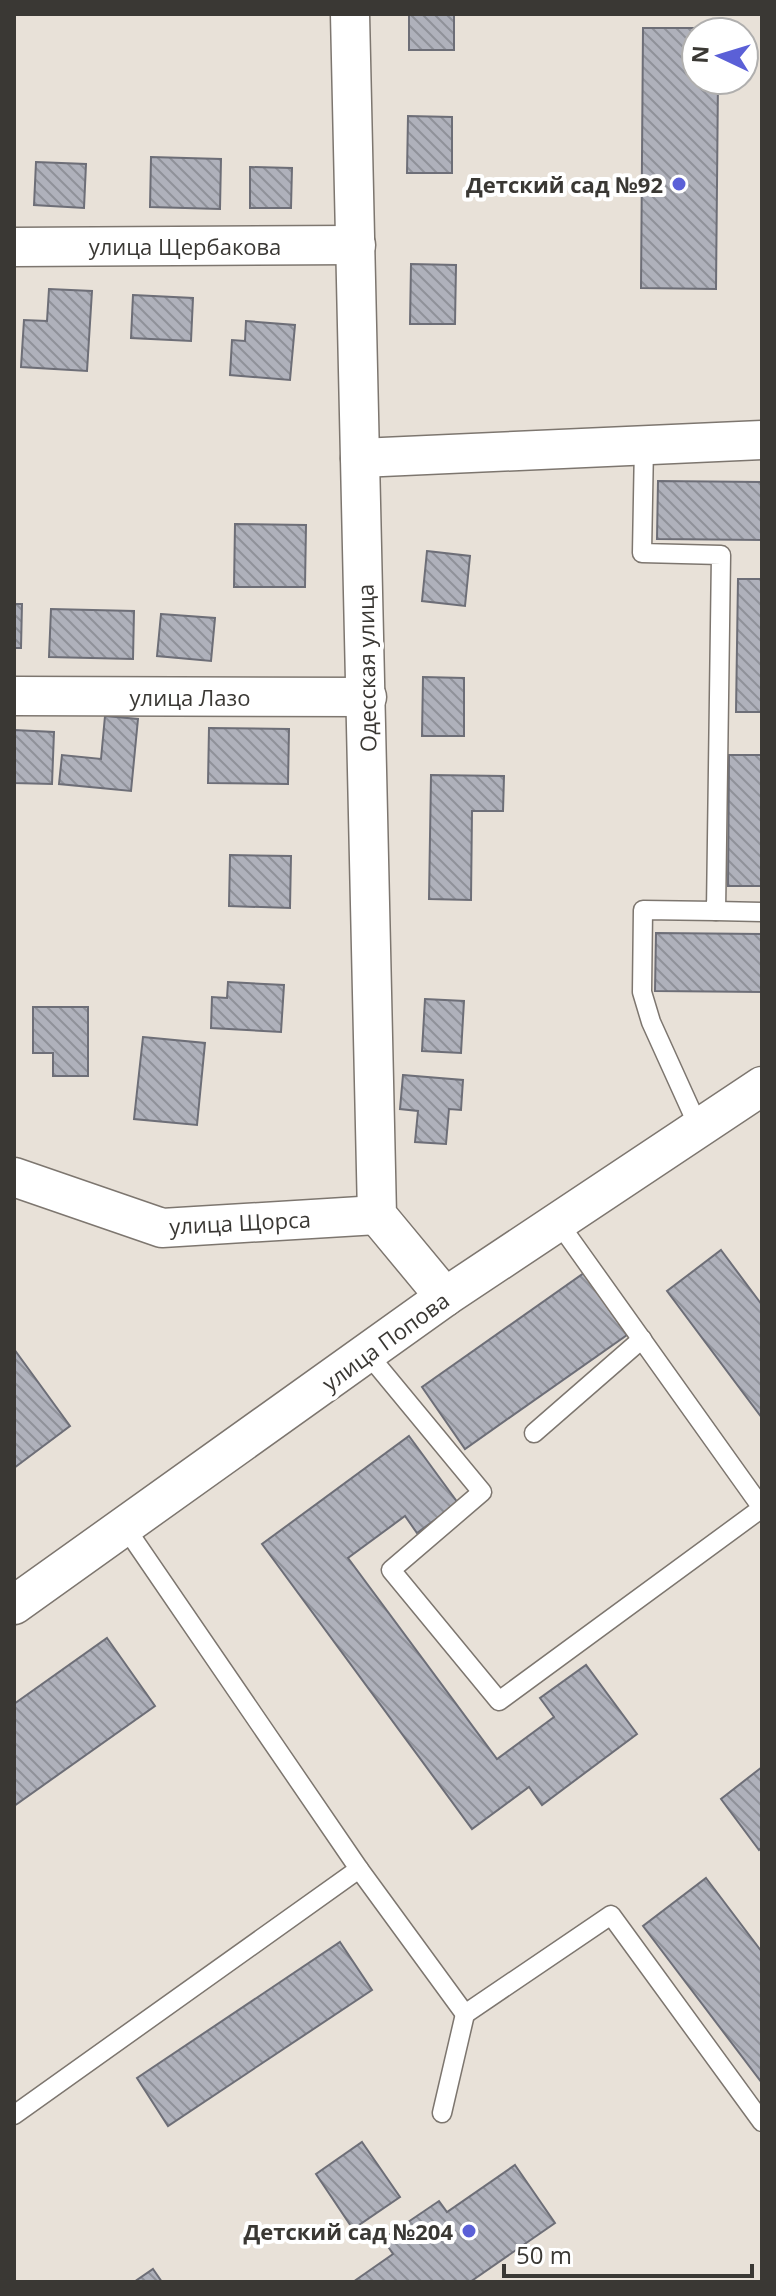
<svg xmlns="http://www.w3.org/2000/svg" width="776" height="2296" font-family="'Open Sans',sans-serif">
	<style>
		.building { fill: url(#building-back-hatch); stroke: #6d6e77; stroke-width: 2 }
		.lines { fill: none; stroke-linecap: round; stroke-linejoin: round }
		.service-casing { stroke: #7d766f; stroke-width: 21 }
		.minor-casing { stroke: #7d766f; stroke-width: 41 }
		.service { stroke: #fff; stroke-width: 18 }
		.minor { stroke: #fff; stroke-width: 38 }
		.poi-dot { fill: #5b60d7; stroke: #fff; stroke-width: 3 }
		.labels { text-anchor: middle; dominant-baseline: central; stroke-width: 8; stroke-linejoin: round; paint-order: stroke }
		.poi-label { font-size: 22px; font-weight: bold; fill: #3a3834; stroke: #fff; text-anchor: end }
		.street-label { font-size: 22px; fill: #3a3834; stroke: #fff }
	</style>
	<defs>
		<pattern id="building-back-hatch" width="6" height="6" patternUnits="userSpaceOnUse" patternTransform="scale(2)"><rect width="6" height="6" fill="#afb1bb"/><path d="M-1 5l2 2M0 0l6 6M5-1l2 2" fill="none" stroke="#8f9199"/></pattern>
	</defs>
	<rect width="100%" height="100%" fill="#e8e1d8"/>
	<g class="building">
		<rect x="409" y="14" width="45" height="36"/>
		<polygon points="643,28 718,28 718,32 696,32 696,80 718,80 716,289 641,288"/>
		<polygon points="408,116 452,117 452,173 407,173"/>
		<polygon points="151,157 221,159 220,209 150,207"/>
		<polygon points="36,162 86,164 84,208 34,205"/>
		<polygon points="250,167 292,168 291,208 250,208"/>
		<polygon points="411,264 456,265 455,324 410,324"/>
		<polygon points="49,289 92,291 87,371 21,367 24,320 47,321"/>
		<polygon points="133,295 193,298 191,341 131,338"/>
		<polygon points="246,321 295,325 290,380 230,375 232,340 245,341"/>
		<polygon points="658,481 762,482 762,540 657,539"/>
		<polygon points="235,524 306,525 305,587 234,587"/>
		<polygon points="427,551 470,556 465,606 422,601"/>
		<polygon points="738,579 762,579 762,712 736,712"/>
		<polygon points="14,604 22,604 21,648 14,648"/>
		<polygon points="51,609 134,611 133,659 49,657"/>
		<polygon points="161,614 215,618 211,661 157,656"/>
		<polygon points="423,677 464,678 464,736 422,736"/>
		<polygon points="105,716 138,719 131,791 59,784 62,755 101,759"/>
		<polygon points="209,728 289,729 288,784 208,783"/>
		<polygon points="14,730 54,732 52,784 14,783"/>
		<polygon points="729,755 762,755 762,886 728,886"/>
		<polygon points="431,775 504,776 503,811 472,811 471,900 429,899"/>
		<polygon points="230,855 291,856 290,908 229,906"/>
		<polygon points="656,933 762,934 762,992 655,991"/>
		<polygon points="228,982 284,985 281,1032 211,1028 212,997 227,998"/>
		<polygon points="425,999 464,1001 461,1053 422,1051"/>
		<polygon points="33,1007 88,1007 88,1076 53,1076 53,1053 33,1053"/>
		<polygon points="143,1037 205,1043 197,1125 134,1119"/>
		<polygon points="403,1075 463,1080 461,1110 449,1109 446,1144 415,1142 418,1111 400,1109"/>
		<polygon points="721,1250 762,1305 762,1418 667,1291"/>
		<polygon points="584,1273 627,1335 465,1449 422,1387"/>
		<polygon points="14,1349 70,1426 14,1468"/>
		<polygon points="409,1436 458,1503 417,1533 405,1516 348,1558 497,1759 554,1717 540,1698 586,1665 637,1734 542,1805 529,1787 472,1829 262,1544"/>
		<polygon points="107,1638 155,1706 14,1806 14,1704"/>
		<polygon points="762,1767 762,1847 759,1850 721,1799"/>
		<polygon points="706,1878 762,1952 762,2083 643,1926"/>
		<polygon points="340,1942 372,1990 168,2126 137,2078"/>
		<polygon points="362,2142 400,2197 353,2229 316,2174"/>
		<polygon points="515,2165 555,2223 470,2282 353,2282 393,2254 383,2239 439,2201 447,2212"/>
		<polygon points="153,2269 162,2282 134,2282"/>
	</g>
	<g class="lines">
		<g class="service-casing">
			<g id="service">
				<polyline points="644,445 642,553 721,555 716,911 643,910 642,992 651,1022 699,1128"/>
				<polyline points="716,911 762,912"/>
				<polyline points="367,1353 482,1492 391,1570 499,1701 762,1508 558,1222"/>
				<polyline points="534,1433 642,1339"/>
				<polyline points="359,1869 465,2014 611,1915 762,2122"/>
				<polyline points="442,2113 465,2014"/>
				<polyline points="14,2115 359,1869 125,1527"/>
			</g>
		</g>
		<g class="minor-casing">
			<g id="minor">
				<polyline points="350,14 377,1215 445,1297"/>
				<polyline points="14,247 356,245"/>
				<polyline points="360,458 762,440"/>
				<polyline points="14,696 367,697"/>
				<polyline points="14,1177 162,1228 377,1215"/>
				<polyline points="14,1605 445,1297 762,1086"/>
			</g>
		</g>
		<use href="#service" class="service"/>
		<use href="#minor" class="minor"/>
	</g>
	<g class="poi-dot">
		<circle cx="679" cy="184" r="8"/>
		<circle cx="469" cy="2231" r="8"/>
	</g>
	<g class="labels">
		<g class="poi-label">
			<text x="663" y="184">Детский сад №92</text>
			<text x="453" y="2231">Детский сад №204</text>
		</g>
		<g class="street-label">
			<text x="185" y="246">улица Щербакова</text>
			<text transform="translate(366 668) rotate(-91)">Одесская улица</text>
			<text x="190" y="697">улица Лазо</text>
			<text transform="translate(240 1222) rotate(-3)">улица Щорса</text>
			<text transform="translate(385 1341) rotate(-36)">улица Попова</text>
		</g>
	</g>
	<rect width="776" height="2296" fill="none" stroke="#3a3834" stroke-width="32"/>
	<g transform="translate(720 56) rotate(274)"><circle r="38" fill="#ffffff" stroke="#b0afae" stroke-width="2"/>
	<path d="M0-6L14 30L0 20L-14 30Z" fill="#5b60d7"/>
	<text y="-12" font-size="22" font-weight="bold" text-anchor="middle" fill="#3a3834">N</text>
	</g>
	<path d="M504 2264v12h248v-12" fill="none" stroke="#3a3834" stroke-width="4"/>
	<text x="516" y="2264" font-size="24" fill="#3a3834" stroke="#ffffff" stroke-width="6" paint-order="stroke">50 m</text>
</svg>
